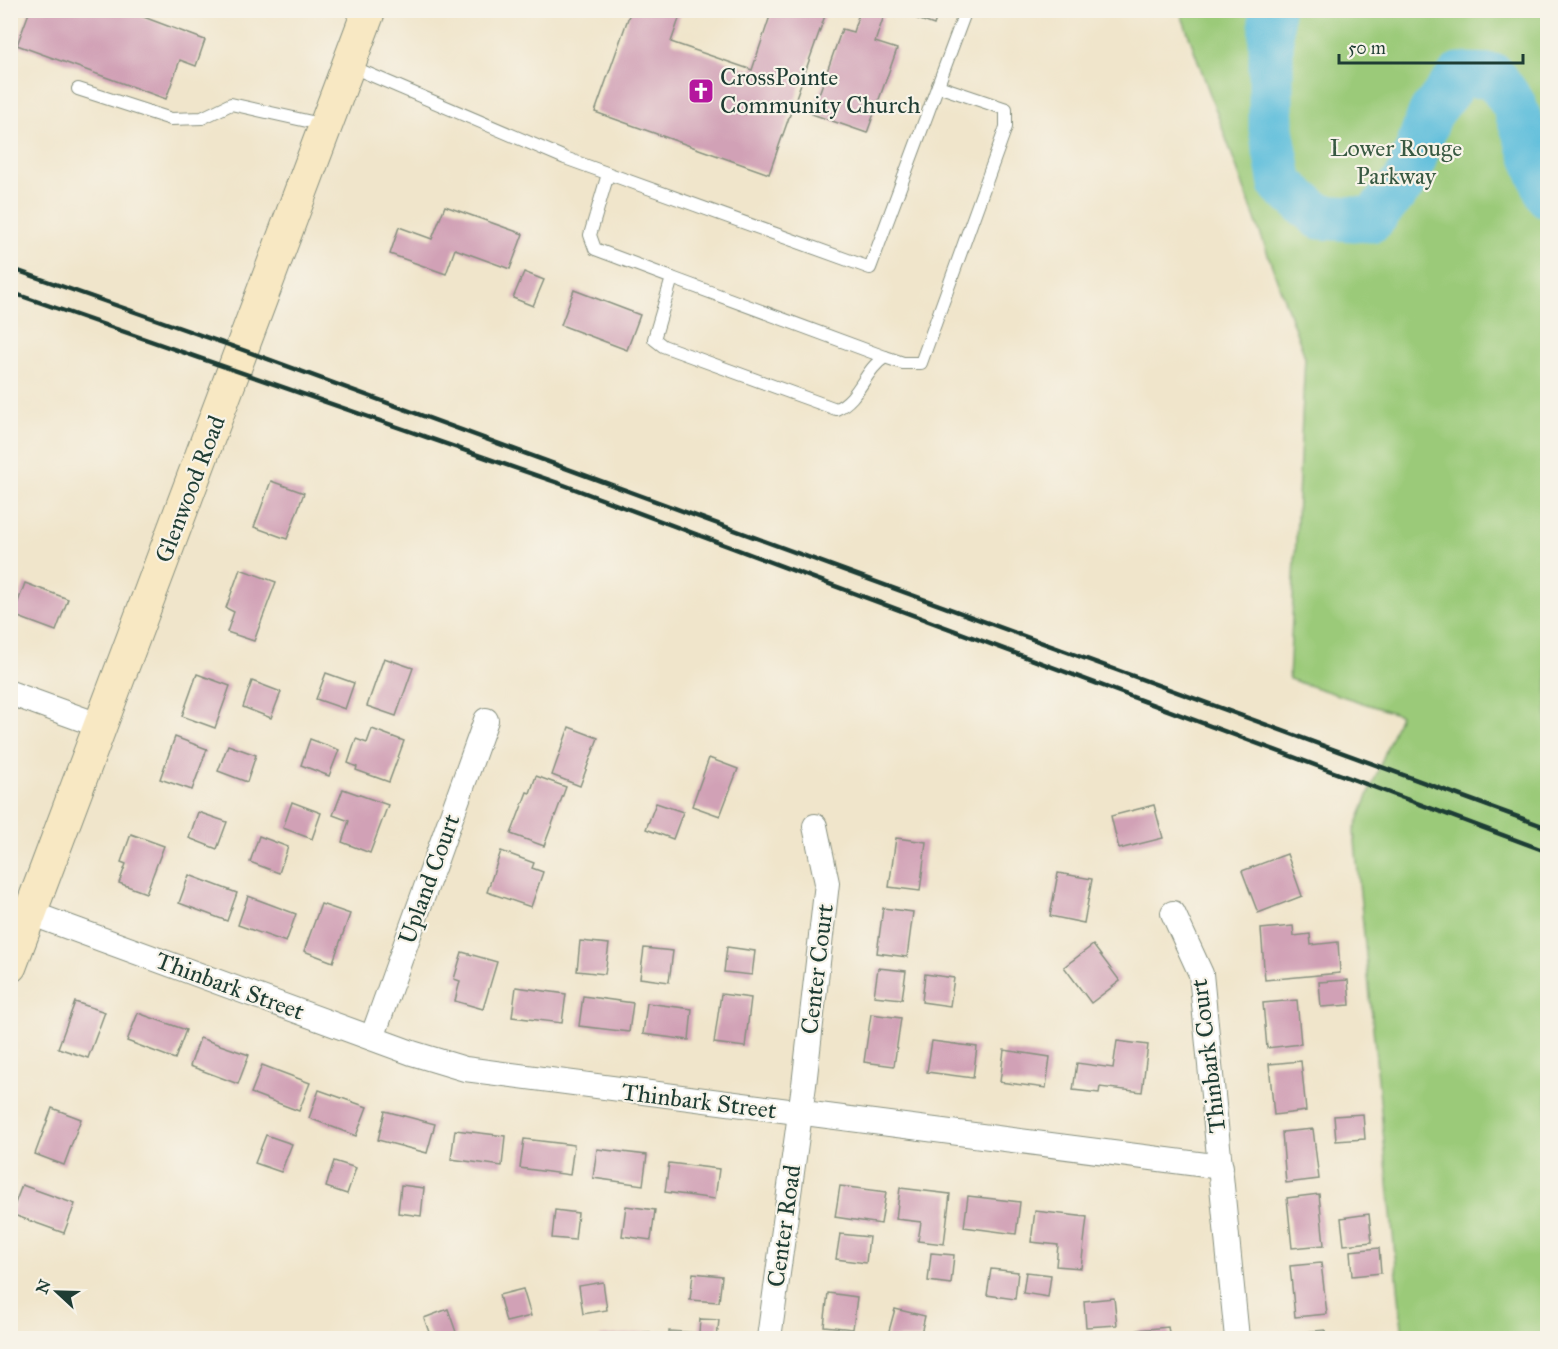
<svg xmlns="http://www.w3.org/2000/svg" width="1558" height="1349" font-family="'IM FELL Great Primer',serif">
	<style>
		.green { fill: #9bca79; stroke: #5d8456; stroke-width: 1.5 }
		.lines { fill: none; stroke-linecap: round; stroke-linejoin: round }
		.river { stroke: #5cbddb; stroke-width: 45 }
		.building { fill: #d1a1b6 }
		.lane-casing { stroke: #889180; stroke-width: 14 }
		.street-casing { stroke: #889180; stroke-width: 26 }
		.secondary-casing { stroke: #889180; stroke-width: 35 }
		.lane { stroke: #fff; stroke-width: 12 }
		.street { stroke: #fff; stroke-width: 24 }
		.secondary { stroke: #f8e8c3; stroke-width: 33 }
		.rail { stroke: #1f3d34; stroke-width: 4.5 }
		.labels { text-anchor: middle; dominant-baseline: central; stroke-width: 4.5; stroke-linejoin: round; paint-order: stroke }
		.poi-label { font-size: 24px; fill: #1f3d34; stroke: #f7f3e8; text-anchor: start }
		.park-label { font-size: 24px; fill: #385942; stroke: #f7f3e8 }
		.street-label { font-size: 24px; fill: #1f3d34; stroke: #f7f3e8 }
	</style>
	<rect width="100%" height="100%" fill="#f7f3e8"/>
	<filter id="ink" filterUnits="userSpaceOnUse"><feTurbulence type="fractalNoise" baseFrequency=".0167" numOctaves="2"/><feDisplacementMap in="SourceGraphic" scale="12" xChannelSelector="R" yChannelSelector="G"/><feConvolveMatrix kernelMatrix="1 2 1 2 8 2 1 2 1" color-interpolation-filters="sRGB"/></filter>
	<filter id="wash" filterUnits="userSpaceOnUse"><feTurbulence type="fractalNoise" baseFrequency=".008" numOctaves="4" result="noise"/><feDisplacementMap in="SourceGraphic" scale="24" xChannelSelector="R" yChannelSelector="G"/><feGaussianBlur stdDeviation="1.35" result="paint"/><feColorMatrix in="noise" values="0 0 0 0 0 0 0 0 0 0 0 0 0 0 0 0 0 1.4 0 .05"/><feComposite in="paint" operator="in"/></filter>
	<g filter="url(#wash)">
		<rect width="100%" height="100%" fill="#f0e5cb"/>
		<polygon class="green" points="1180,11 1547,11 1547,1338 1403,1338 1354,831 1400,715 1289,679 1305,357"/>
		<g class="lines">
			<polyline class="river" points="1271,10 1271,129 1281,184 1320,217 1372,220 1407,179 1430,114 1460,75 1494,76 1514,105 1548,196"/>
		</g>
		<g id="blocks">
			<g class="building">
				<polygon points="30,10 125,10 205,40 196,66 180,60 166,99 17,45"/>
				<polygon points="631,10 682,10 671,42 752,70 772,10 827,10 769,174 595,112"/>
				<polygon points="860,10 886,10 875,42 897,49 867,133 812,114 842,29 853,32"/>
				<polygon points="893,10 939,10 934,25"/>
				<polygon points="445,206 523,234 510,269 455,249 446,274 390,254 399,227 432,239"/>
				<polygon points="524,272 544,280 533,306 513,298"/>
				<polygon points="574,290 640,315 627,350 561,325"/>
				<polygon points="271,481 304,493 287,539 254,527"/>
				<polygon points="240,569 276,582 254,641 227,632 234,612 226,608"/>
				<polygon points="25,583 68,599 56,631 13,615"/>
				<polygon points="384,658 413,668 396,716 367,706"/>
				<polygon points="326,673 354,683 345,709 316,699"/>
				<polygon points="197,674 230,686 215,728 182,716"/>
				<polygon points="252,681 281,692 271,718 243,707"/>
				<polygon points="569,727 598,738 580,786 552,775"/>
				<polygon points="372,729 404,741 389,782 356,770 357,767 348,763 356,739 367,743"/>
				<polygon points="175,737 207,749 192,790 160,779"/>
				<polygon points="310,739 339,750 329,776 301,765"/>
				<polygon points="228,745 256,755 247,782 218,771"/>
				<polygon points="709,758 738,769 720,816 692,806"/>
				<polygon points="536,776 566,787 544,846 511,834 527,792 530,793"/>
				<polygon points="343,789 388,805 370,853 342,842 349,821 333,815"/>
				<polygon points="292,802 321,813 312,839 283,828"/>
				<polygon points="656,803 683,812 673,839 646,829"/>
				<polygon points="1154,805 1163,838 1119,849 1111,816"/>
				<polygon points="198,812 227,822 217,849 189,838"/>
				<polygon points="131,834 164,846 146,893 119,883 126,864 121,862"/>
				<polygon points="259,836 288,847 279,873 250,862"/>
				<polygon points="896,838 926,842 920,891 889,887"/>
				<polygon points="501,851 534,863 532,868 543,872 531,907 487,892"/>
				<polygon points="1287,854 1302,896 1258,913 1242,871"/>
				<polygon points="1058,873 1092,879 1084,923 1050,916"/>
				<polygon points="189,875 237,893 227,921 179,903"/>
				<polygon points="248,896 296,914 286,942 238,925"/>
				<polygon points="321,904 350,914 333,962 304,951"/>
				<polygon points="883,908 913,912 907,957 877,953"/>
				<polygon points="1293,926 1294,936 1310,934 1311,945 1338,942 1340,973 1265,980 1261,929"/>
				<polygon points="580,941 609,944 605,974 577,971"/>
				<polygon points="1093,945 1120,981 1091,1003 1064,967"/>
				<polygon points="727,947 755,951 752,975 724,972"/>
				<polygon points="644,948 673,951 669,982 640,978"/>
				<polygon points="462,952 497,962 483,1009 455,1001 460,981 454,979"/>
				<polygon points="878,968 906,971 902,999 874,996"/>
				<polygon points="925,974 954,978 950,1006 922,1002"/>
				<polygon points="1348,980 1350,1005 1321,1007 1319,982"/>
				<polygon points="516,987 566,994 562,1023 512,1017"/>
				<polygon points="721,994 751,998 745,1047 714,1043"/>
				<polygon points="583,996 633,1003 629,1032 579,1026"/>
				<polygon points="1297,1000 1301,1044 1267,1048 1263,1003"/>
				<polygon points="75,1002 105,1012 88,1058 58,1048"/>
				<polygon points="647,1003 692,1009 689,1040 643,1034"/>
				<polygon points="138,1013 186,1030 175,1059 127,1041"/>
				<polygon points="871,1014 901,1018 894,1066 864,1062"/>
				<polygon points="200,1038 249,1055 238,1084 190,1066"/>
				<polygon points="932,1041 977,1047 973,1078 927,1072"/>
				<polygon points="1117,1041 1148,1045 1142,1092 1100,1087 1099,1093 1073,1090 1077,1063 1113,1068"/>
				<polygon points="1004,1050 1050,1057 1046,1088 1000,1082"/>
				<polygon points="1301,1061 1306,1111 1274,1115 1269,1064"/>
				<polygon points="262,1065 310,1083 299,1111 251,1093"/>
				<polygon points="319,1090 367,1107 356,1136 309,1118"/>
				<polygon points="52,1108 81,1119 64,1165 35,1154"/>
				<polygon points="385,1111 435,1124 427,1153 378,1140"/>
				<polygon points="1363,1114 1365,1139 1336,1141 1334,1116"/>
				<polygon points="1313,1129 1319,1179 1286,1183 1282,1132"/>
				<polygon points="455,1130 505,1136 502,1166 451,1159"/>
				<polygon points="266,1135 292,1144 281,1172 255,1163"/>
				<polygon points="524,1139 574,1145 570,1175 520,1168"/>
				<polygon points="597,1149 647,1155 643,1185 593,1178"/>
				<polygon points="334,1161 356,1168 347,1194 326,1187"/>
				<polygon points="669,1163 719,1169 715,1199 665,1192"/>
				<polygon points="22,1185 75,1204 64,1233 11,1214"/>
				<polygon points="401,1185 424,1188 421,1216 398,1213"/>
				<polygon points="840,1186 886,1192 881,1224 835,1217"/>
				<polygon points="900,1188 950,1194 944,1244 918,1241 921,1222 896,1219"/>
				<polygon points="1319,1194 1324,1245 1292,1248 1287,1198"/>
				<polygon points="968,1196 1020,1202 1016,1234 964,1227"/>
				<polygon points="626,1206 655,1210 651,1240 622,1236"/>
				<polygon points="555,1210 578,1213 575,1240 552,1238"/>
				<polygon points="1035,1211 1087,1217 1081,1268 1056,1266 1058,1245 1031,1242"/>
				<polygon points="1369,1214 1372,1242 1344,1245 1341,1218"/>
				<polygon points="840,1234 869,1237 866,1263 836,1259"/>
				<polygon points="1379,1248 1381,1273 1352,1276 1350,1251"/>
				<polygon points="931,1253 954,1255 951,1284 928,1281"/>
				<polygon points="1321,1263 1327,1314 1295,1317 1290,1266"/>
				<polygon points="991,1269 1018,1272 1015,1299 987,1295"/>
				<polygon points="1026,1272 1051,1275 1048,1297 1023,1293"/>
				<polygon points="693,1273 722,1276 719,1302 690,1300"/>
				<polygon points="603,1282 607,1310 583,1314 579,1286"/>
				<polygon points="523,1289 531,1316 506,1322 499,1295"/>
				<polygon points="828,1293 857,1297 853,1329 824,1326"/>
				<polygon points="1114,1298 1117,1325 1086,1327 1084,1301"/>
				<polygon points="448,1309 457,1335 448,1338 431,1338 424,1318"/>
				<polygon points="895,1309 925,1316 920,1338 887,1338"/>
				<polygon points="700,1319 719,1320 717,1338 669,1338 669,1331 699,1333"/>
				<polygon points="1168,1327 1170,1338 1139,1338 1138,1330"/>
				<polygon points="1325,1330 1326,1338 1294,1338 1294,1333"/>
				<polygon points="650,1332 650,1338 600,1338 600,1336"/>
			</g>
		</g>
	</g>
	<g filter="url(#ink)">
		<use href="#blocks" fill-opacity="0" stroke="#889180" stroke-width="1.5"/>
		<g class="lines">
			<g class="lane-casing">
				<g id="lane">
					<polyline points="350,66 565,158 870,268 966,10"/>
					<polyline points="78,89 171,119 202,118 231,104 325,125"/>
					<path d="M 608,174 L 590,235 L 595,249 L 672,278 L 654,339 L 663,346 L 836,409 C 860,399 864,370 885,357 L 903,363 L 921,363 L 1006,127 L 1006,109 L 938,86"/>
					<polyline points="672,278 885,357"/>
				</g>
			</g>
			<g class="street-casing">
				<g id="street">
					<polyline points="10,693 101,726"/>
					<polyline points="30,913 412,1053 465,1069 1221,1167"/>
					<polyline points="1173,913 1201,974 1237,1338"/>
					<polyline points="372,1038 486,720"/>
					<polyline points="769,1338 804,1085 827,883 815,826"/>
				</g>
			</g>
			<g class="secondary-casing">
				<polyline id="secondary" points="10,966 369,10"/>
			</g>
			<use href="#lane" class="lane"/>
			<use href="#street" class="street"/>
			<use href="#secondary" class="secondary"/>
			<g class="rail">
				<polyline points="10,268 243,350 1548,828"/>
				<polyline points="10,292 564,485 1548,852"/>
			</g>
		</g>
	</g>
	<defs>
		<g id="church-square" transform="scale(1.35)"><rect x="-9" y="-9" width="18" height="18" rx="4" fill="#b5179e" stroke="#f7f3e8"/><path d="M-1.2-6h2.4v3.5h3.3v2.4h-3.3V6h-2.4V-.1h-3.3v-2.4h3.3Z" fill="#fff"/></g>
	</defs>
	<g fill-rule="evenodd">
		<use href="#church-square" x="701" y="91"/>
	</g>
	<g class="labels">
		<g class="poi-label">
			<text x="720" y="77">CrossPointe<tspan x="720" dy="28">Community Church</tspan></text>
		</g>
		<g class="park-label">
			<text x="1396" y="148">Lower Rouge<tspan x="1396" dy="28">Parkway</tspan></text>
		</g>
		<g class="street-label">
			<text transform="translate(190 489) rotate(-69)">Glenwood Road</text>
			<text transform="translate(429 879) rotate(-70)">Upland Court</text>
			<text transform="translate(817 969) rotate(-83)">Center Court</text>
			<text transform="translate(230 986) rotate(20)">Thinbark Street</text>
			<text transform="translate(1208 1056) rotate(-97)">Thinbark Court</text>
			<text transform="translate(699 1101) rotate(7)">Thinbark Street</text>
			<text transform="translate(784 1226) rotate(-82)">Center Road</text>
		</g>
	</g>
	<rect width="1558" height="1349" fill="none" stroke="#f7f3e8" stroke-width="36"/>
	<g transform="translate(57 1292) rotate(292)" stroke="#f7f3e8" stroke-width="4.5" paint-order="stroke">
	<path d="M0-4.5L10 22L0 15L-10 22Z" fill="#1f3d34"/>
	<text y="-9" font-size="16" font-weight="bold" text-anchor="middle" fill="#1f3d34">N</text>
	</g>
	<path d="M1339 54v9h184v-9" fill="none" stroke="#1f3d34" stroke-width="3"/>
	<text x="1348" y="54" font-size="18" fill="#1f3d34" stroke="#f7f3e8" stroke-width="4.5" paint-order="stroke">50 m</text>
</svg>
